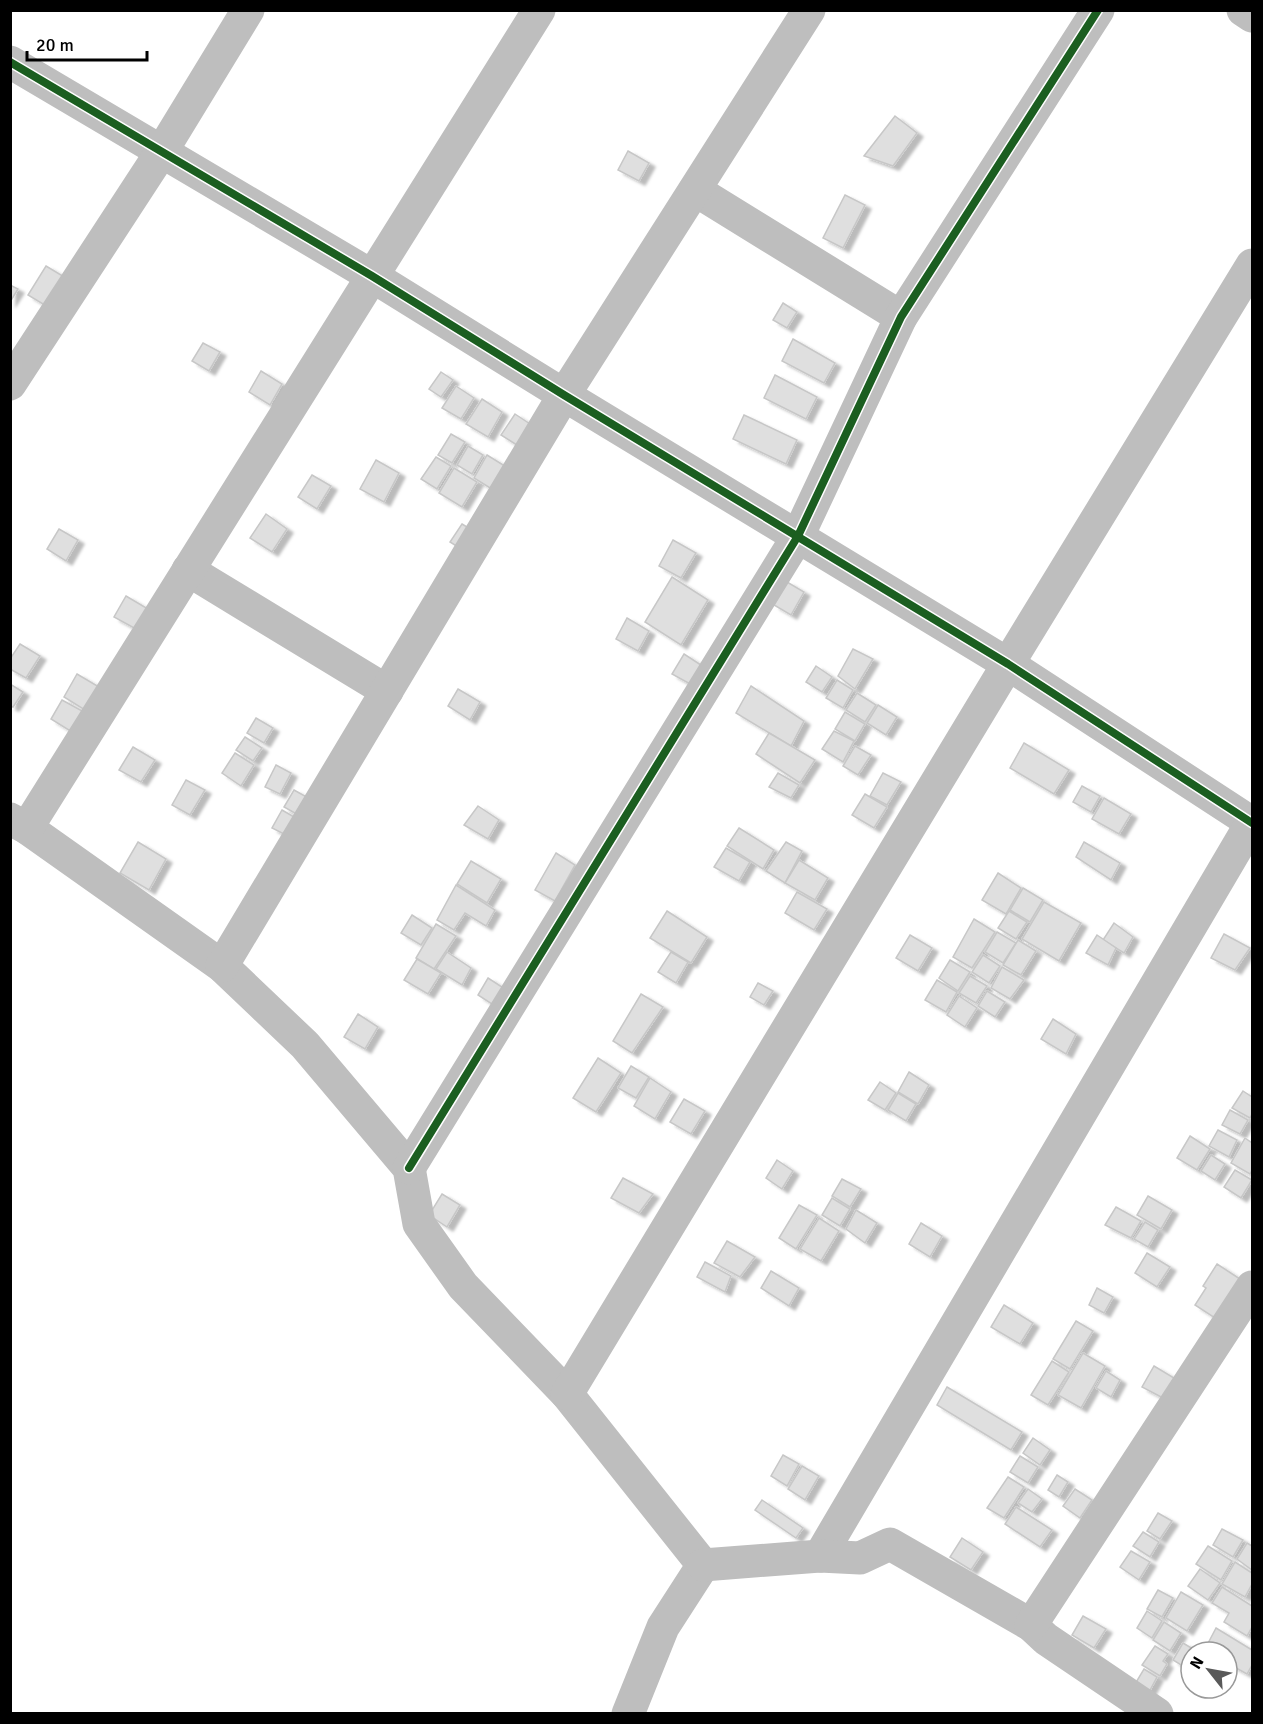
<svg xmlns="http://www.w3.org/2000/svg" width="1263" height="1724" font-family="Signika,sans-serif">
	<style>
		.building { fill: #dfdfdf; stroke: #c7c7c7; stroke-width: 1.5; filter: url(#shadow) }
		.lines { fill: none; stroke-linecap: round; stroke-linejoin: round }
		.minor { stroke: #bebebe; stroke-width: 33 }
		.cycleway-casing { stroke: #fff; stroke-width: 11 }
		.cycleway { stroke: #1b5e20; stroke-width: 8 }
	</style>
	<defs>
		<filter id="shadow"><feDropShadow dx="6" dy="4" stdDeviation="1.5" flood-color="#0004"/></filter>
	</defs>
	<rect width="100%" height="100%" fill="#fff"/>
	<g class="building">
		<polygon points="895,116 917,133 893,166 864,156"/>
		<polygon points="628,151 649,163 639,181 618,170"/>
		<polygon points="845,195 865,205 843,248 823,238"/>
		<polygon points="46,266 66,278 48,307 28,295"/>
		<polygon points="10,285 18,289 10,302"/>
		<polygon points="783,303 797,312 787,328 773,320"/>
		<polygon points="793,339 835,363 824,383 782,361"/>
		<polygon points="203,343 220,352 209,371 192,361"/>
		<polygon points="261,371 282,384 270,405 249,392"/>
		<polygon points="441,372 453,380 441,397 429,389"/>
		<polygon points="775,375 817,397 806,419 764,398"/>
		<polygon points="456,386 474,398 461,419 442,408"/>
		<polygon points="482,399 502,412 488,437 466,424"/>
		<polygon points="515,414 533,426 520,447 501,435"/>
		<polygon points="744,415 797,440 786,464 733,439"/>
		<polygon points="451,434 465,442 452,463 438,455"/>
		<polygon points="468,446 483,455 472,474 457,465"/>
		<polygon points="487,455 508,468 495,491 474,478"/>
		<polygon points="436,457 451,466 437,489 421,479"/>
		<polygon points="376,460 399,473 384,502 360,489"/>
		<polygon points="454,468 477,482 462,507 439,493"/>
		<polygon points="312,475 331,486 317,509 298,497"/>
		<polygon points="266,514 287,529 272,552 250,538"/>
		<polygon points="462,524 477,533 466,552 450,542"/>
		<polygon points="59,529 78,540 66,561 47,549"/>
		<polygon points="673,540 696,553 681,578 659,566"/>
		<polygon points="672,577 708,600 681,645 645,622"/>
		<polygon points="787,582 804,592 791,615 774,605"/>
		<polygon points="126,596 148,609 136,629 114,617"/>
		<polygon points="627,618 649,631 638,651 616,639"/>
		<polygon points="20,644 40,656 26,678 10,669 10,659"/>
		<polygon points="853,649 873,659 855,689 838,676"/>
		<polygon points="684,654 704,667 692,685 672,674"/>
		<polygon points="816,666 832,677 822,692 806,682"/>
		<polygon points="77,674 99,687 85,710 64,697"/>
		<polygon points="837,680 853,690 843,708 826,698"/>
		<polygon points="10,684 23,692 13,707 10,706"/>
		<polygon points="751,686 804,721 791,746 736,713"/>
		<polygon points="458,689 480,702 470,720 448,706"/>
		<polygon points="857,693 876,705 865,722 846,710"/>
		<polygon points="62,700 84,712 72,732 51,719"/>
		<polygon points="878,705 897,717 886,735 867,723"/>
		<polygon points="845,712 865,724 855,741 835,729"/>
		<polygon points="256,718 273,728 264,743 247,733"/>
		<polygon points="834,731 854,741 843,762 822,749"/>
		<polygon points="769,733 815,760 800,783 756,754"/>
		<polygon points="245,737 262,748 253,761 236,750"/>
		<polygon points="1024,743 1069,770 1054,794 1010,768"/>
		<polygon points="855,746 871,755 858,775 843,766"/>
		<polygon points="133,747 155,760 141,782 119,770"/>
		<polygon points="235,753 254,765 241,786 222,773"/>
		<polygon points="276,765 291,773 280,794 265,787"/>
		<polygon points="778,773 799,785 791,798 769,787"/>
		<polygon points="883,773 901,782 887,805 870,796"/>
		<polygon points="186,780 205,790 190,815 172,805"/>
		<polygon points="1082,786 1100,796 1091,812 1073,802"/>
		<polygon points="294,790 312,800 302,817 284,807"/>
		<polygon points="865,794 887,807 874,828 852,815"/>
		<polygon points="1104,798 1131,814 1119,834 1092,819"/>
		<polygon points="478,806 499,820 488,839 464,825"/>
		<polygon points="282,810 301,821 292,838 272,828"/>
		<polygon points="739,828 774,850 763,869 727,846"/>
		<polygon points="138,842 166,859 149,890 120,873"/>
		<polygon points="786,842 802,851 785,883 766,871"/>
		<polygon points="1084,842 1120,863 1111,880 1076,857"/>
		<polygon points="726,848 750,862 739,881 714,867"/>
		<polygon points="556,853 575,865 555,901 535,890"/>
		<polygon points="799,860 828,878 815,900 785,883"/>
		<polygon points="471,861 501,879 487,903 457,884"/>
		<polygon points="998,873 1021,888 1006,914 982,900"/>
		<polygon points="456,885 495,910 486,926 465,913 454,930 437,920"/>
		<polygon points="1023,888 1043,900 1030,922 1010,910"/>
		<polygon points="797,892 827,909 814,930 785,913"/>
		<polygon points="1044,902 1081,923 1059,961 1022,939"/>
		<polygon points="667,911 707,937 691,963 650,938"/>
		<polygon points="1009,911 1027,922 1016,939 998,928"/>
		<polygon points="412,915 432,928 421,945 401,933"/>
		<polygon points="974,919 995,932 972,968 953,957"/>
		<polygon points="1114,923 1133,937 1124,953 1103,940"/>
		<polygon points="436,924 456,936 434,969 416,958"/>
		<polygon points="997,932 1016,943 1003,963 985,952"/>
		<polygon points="1224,934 1250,948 1235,970 1211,958"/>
		<polygon points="910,935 932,948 918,971 896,958"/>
		<polygon points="1097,935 1116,948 1108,965 1086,953"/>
		<polygon points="1018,940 1036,951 1021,975 1003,965"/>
		<polygon points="447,952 471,968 462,985 436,969"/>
		<polygon points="671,952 688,962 676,983 658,972"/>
		<polygon points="983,955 1000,966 989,983 972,972"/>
		<polygon points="417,959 441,973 428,994 404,980"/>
		<polygon points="950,960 970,972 958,991 939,978"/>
		<polygon points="1002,967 1024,980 1010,999 991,988"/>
		<polygon points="970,976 987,986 976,1003 959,993"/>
		<polygon points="488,978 505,989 495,1006 478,995"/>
		<polygon points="937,980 957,992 946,1012 925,1000"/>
		<polygon points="758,983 773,991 764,1005 750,997"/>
		<polygon points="987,991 1005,1002 995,1017 978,1006"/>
		<polygon points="641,994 663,1007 632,1053 613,1041"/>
		<polygon points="959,996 977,1008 965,1027 947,1015"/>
		<polygon points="358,1014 378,1027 365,1049 344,1037"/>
		<polygon points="1053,1019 1076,1034 1066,1054 1041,1039"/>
		<polygon points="598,1058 621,1073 596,1112 573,1098"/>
		<polygon points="631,1066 649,1077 636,1098 618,1088"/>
		<polygon points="909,1072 929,1085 918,1104 898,1092"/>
		<polygon points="650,1078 671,1092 655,1119 634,1106"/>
		<polygon points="880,1082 896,1093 885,1110 868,1100"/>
		<polygon points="1243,1091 1252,1097 1252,1114 1250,1118 1232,1108"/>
		<polygon points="898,1093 916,1104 906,1121 888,1110"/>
		<polygon points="684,1099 705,1111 691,1134 670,1122"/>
		<polygon points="1230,1110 1248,1120 1240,1134 1222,1125"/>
		<polygon points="1218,1130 1237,1140 1229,1157 1209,1146"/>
		<polygon points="1190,1136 1210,1149 1197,1170 1177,1158"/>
		<polygon points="1245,1138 1252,1143 1252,1170 1250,1174 1231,1163"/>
		<polygon points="1211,1155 1225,1164 1215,1180 1201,1171"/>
		<polygon points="777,1160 793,1171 782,1189 766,1178"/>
		<polygon points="1235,1170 1252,1180 1241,1198 1224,1187"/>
		<polygon points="623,1178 653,1194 639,1213 611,1198"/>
		<polygon points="842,1179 861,1189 850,1207 832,1196"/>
		<polygon points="442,1194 460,1205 447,1227 429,1215"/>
		<polygon points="1148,1196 1172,1210 1161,1229 1137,1215"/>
		<polygon points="832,1198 850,1209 840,1226 822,1215"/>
		<polygon points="799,1205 817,1215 796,1249 779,1238"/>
		<polygon points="1116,1207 1141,1221 1131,1238 1105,1225"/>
		<polygon points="856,1210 877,1223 865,1243 846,1229"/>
		<polygon points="819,1218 839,1231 821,1261 800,1249"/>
		<polygon points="1145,1222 1158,1230 1148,1247 1134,1239"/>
		<polygon points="921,1223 942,1236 930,1257 909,1244"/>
		<polygon points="727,1241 755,1257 740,1277 714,1263"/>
		<polygon points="1147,1253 1170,1267 1157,1287 1135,1273"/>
		<polygon points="705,1262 731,1276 725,1292 697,1277"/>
		<polygon points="1217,1264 1240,1279 1215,1318 1195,1305 1206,1288 1203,1286"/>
		<polygon points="771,1271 799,1288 789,1306 761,1288"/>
		<polygon points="1097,1288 1113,1297 1104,1313 1089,1305"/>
		<polygon points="1004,1305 1033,1323 1020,1344 991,1327"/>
		<polygon points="1076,1321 1093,1331 1070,1369 1053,1359"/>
		<polygon points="1083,1353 1105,1366 1081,1408 1058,1395"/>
		<polygon points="1052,1361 1069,1372 1048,1405 1031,1395"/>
		<polygon points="1154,1366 1174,1378 1163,1398 1142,1387"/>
		<polygon points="1106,1371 1120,1380 1111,1397 1096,1388"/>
		<polygon points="947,1387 1022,1432 1011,1450 937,1405"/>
		<polygon points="1033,1438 1050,1450 1040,1465 1023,1453"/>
		<polygon points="783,1455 799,1464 787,1486 771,1476"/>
		<polygon points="1020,1456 1038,1467 1028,1483 1010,1472"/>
		<polygon points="802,1466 819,1476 805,1500 788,1489"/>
		<polygon points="1057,1475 1068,1482 1059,1497 1048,1490"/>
		<polygon points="1008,1477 1024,1487 1004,1518 987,1508"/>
		<polygon points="1028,1489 1042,1499 1032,1512 1018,1503"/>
		<polygon points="1075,1489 1092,1500 1080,1518 1063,1506"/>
		<polygon points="762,1500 803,1528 796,1538 755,1510"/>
		<polygon points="1016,1507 1052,1530 1040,1547 1005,1524"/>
		<polygon points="1158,1513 1172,1521 1160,1539 1147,1531"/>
		<polygon points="1222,1529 1243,1540 1233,1557 1213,1545"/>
		<polygon points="1143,1532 1159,1542 1150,1557 1133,1546"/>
		<polygon points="962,1538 983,1552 971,1570 950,1557"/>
		<polygon points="1247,1543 1252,1546 1252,1570 1237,1559"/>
		<polygon points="1208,1546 1232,1561 1221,1580 1196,1564"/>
		<polygon points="1131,1551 1150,1562 1139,1580 1120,1567"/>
		<polygon points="1235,1562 1252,1573 1252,1584 1245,1597 1222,1584"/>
		<polygon points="1200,1569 1220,1583 1208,1600 1188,1586"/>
		<polygon points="1222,1587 1252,1606 1252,1627 1247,1636 1224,1622 1229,1613 1212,1603"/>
		<polygon points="1158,1590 1173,1598 1162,1617 1147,1609"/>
		<polygon points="1181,1592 1203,1605 1187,1631 1166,1618"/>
		<polygon points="1147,1611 1162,1621 1152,1638 1137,1628"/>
		<polygon points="1083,1616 1106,1629 1094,1648 1072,1635"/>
		<polygon points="1164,1622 1181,1633 1170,1651 1153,1640"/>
		<polygon points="1216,1628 1252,1650 1252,1665 1247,1674 1227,1663 1227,1652 1209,1652 1205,1649"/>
		<polygon points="1183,1643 1198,1652 1191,1652 1191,1671 1173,1660"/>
		<polygon points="1155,1646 1168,1654 1163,1661 1167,1664 1160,1676 1142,1665"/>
		<polygon points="1144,1669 1157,1677 1149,1692 1135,1684"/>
	</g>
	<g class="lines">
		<g class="minor">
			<polyline points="1243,10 1252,16"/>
			<polyline points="10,62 372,276 564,395 1008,664 1252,823"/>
			<polyline points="695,190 901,317"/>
			<polyline points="10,384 162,151 248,10"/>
			<polyline points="188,570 387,691"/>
			<polyline points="10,819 27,828 222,966 305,1045 409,1168 419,1224 463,1286 567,1394 703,1565 663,1627 628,1714"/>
			<polyline points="27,828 539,10"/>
			<polyline points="222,966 564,395 809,10"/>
			<polyline points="409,1168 798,536 901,317 1098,10"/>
			<polyline points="567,1394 1008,664 1252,265"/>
			<polyline points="820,1556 1252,822"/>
			<polyline points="703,1565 820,1556 860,1558 890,1544 1031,1625 1046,1639 1157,1714"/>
			<polyline points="1031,1625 1252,1287"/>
		</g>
		<g class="cycleway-casing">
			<g id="cycleway">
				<polyline points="10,62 372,276 564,395 1008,664 1252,823"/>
				<polyline points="409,1168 798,536 901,317 1098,10"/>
			</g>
		</g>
		<use href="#cycleway" class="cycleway"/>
	</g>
	<rect width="1263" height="1724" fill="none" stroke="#000000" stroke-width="24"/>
	<g transform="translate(1209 1670) rotate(301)"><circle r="28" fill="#ffffff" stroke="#999999" stroke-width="1.5"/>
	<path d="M0-4.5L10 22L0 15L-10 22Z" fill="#595959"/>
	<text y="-9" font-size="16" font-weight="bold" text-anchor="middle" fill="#000000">N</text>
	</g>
	<path d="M27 51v9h120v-9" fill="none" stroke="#000000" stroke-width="3"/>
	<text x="36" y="51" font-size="18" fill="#000000" stroke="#ffffff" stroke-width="4.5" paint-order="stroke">20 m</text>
</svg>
